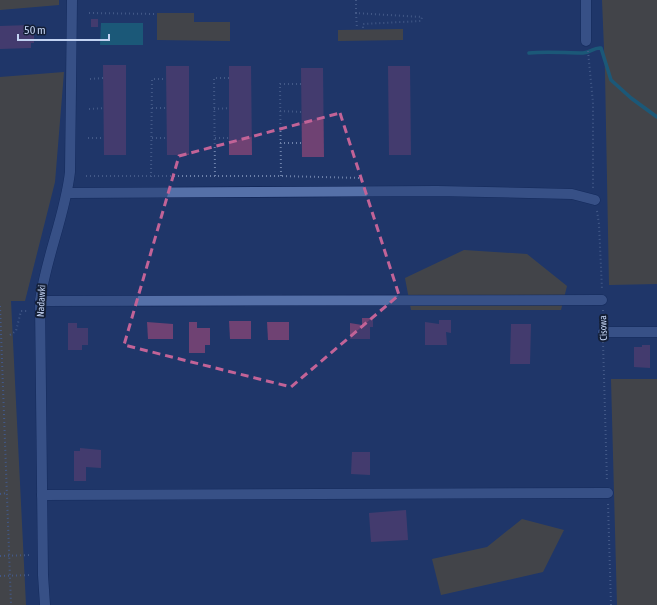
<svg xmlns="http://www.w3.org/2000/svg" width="657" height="605" font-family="'Asap Condensed',sans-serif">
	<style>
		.green { fill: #6e5622 }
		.water { fill: #17828b }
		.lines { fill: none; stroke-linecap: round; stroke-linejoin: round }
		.stream { stroke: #17828b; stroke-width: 3.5 }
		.building { fill: #6f4273 }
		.minor-casing { stroke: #081b4c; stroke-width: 11 }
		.path { stroke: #6d81aa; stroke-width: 2; stroke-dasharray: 1 3; stroke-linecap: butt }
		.minor { stroke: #5570a8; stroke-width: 10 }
		.marked { fill: none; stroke: #c26397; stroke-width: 3; stroke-dasharray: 8 5; stroke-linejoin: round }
		.labels { text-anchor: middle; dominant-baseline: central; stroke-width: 4; stroke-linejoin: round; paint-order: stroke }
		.street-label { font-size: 10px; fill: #c3d3f2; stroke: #141f36 }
	</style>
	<rect width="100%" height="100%" fill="#1f3669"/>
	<g class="green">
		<polygon points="0,0 59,0 59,5 0,10"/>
		<polygon points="602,0 657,0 657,284 609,285 605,72"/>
		<polygon points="157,13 194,13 194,22 230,22 230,41 157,40"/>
		<polygon points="403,29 403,40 338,41 338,30"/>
		<polygon points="64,72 55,182 25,301 11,301 26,605 0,605 0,77"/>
		<polygon points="464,250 527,254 567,286 561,310 411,310 405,278"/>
		<polygon points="611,379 657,379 657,605 617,605"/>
		<polygon points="522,519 564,530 543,572 441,595 432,559 487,547"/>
	</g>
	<polygon class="water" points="101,23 143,23 143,45 100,45"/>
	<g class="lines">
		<path class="stream" d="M 529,53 C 547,51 565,53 583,53 C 590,53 594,47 601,48 L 611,80 L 631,98 L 657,117"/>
	</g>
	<g class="building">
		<rect x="91" y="19" width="7" height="8"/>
		<polygon points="30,25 30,29 34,29 34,43 31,43 31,48 0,49 0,26"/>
		<polygon points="103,65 126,65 126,155 104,155"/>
		<polygon points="166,66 189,66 189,155 167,155"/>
		<polygon points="229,66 251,66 252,155 229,155"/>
		<polygon points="388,66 410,66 411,155 389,155"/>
		<polygon points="301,68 323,68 324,157 302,157"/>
		<polygon points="362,318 373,318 373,327 370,327 370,339 350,339 350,323 362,325"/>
		<polygon points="439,320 451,320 451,333 446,332 447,345 425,345 425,322 439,324"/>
		<polygon points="229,321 251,321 251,339 230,339"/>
		<polygon points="147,322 173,324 173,339 148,339"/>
		<polygon points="189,322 197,322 197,328 210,328 210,345 205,345 205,353 189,353"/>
		<polygon points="267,322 289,322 289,340 268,340"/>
		<polygon points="68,323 77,323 77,328 88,328 88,345 82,345 82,350 68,350"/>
		<polygon points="511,324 531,324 530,364 510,364"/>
		<polygon points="642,345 650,345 650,368 634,367 634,347 642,347"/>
		<polygon points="80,448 101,450 101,468 86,467 86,481 74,481 74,451 80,451"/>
		<polygon points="352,452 370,452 370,475 351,474"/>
		<polygon points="406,510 408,540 371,542 369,513"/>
	</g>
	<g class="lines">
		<g class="minor-casing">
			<g id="minor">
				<polyline points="586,0 586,41"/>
				<polyline points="67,193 437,191 572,194 595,200"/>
				<polyline points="40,301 602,300"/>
				<polyline points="603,332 657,332"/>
				<polyline points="42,495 608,493"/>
				<path d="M 45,605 L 43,575 L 40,301 C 46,257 65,216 70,172 L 72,0"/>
			</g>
		</g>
		<g class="path">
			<polyline points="356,0 356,13 422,17 421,21 363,24 363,29"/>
			<polyline points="89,13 157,14"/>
			<polyline points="356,13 357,29"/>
			<polyline points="588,51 593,103 593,188"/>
			<polyline points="90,79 103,78"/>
			<polyline points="152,108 167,108"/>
			<polyline points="89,109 104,108"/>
			<polyline points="214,109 229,108"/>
			<polyline points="280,111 302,112"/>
			<polyline points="88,138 104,138"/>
			<polyline points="152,138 167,138"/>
			<polyline points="215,138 229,138"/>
			<polyline points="280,143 302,143"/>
			<polyline points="86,176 281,176 362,178"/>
			<polyline points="215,176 214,78 229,78"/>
			<polyline points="281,176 280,84 301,84"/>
			<polyline points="151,177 152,79 166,79"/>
			<polyline points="597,211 599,224 602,290"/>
			<polyline points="0,306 11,605"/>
			<polyline points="603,310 603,322"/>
			<polyline points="10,335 16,331 21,311 29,311"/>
			<polyline points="603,342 607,482"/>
			<polyline points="0,494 7,493"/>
			<polyline points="608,504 611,605"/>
			<polyline points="0,556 32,555"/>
			<polyline points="0,576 32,575"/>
		</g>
		<use href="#minor" class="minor"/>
	</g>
	<path d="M0 0H657V605H0ZM 340,113 L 399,295 L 291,387 L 124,345 L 179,156 Z" fill="#1f3669" fill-opacity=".55" fill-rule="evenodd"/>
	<path class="marked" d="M 340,113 L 399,295 L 291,387 L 124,345 L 179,156 Z"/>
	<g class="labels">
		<g class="street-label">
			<text transform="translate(41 301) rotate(-87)">Nadawki</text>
			<text transform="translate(603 328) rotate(-92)">Cisowa</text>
		</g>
	</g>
	<path d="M18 34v6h91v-6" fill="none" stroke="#c3d3f2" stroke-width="2"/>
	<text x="24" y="34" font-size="12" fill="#c3d3f2" stroke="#141f36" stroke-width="3" paint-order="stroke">50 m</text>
</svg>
